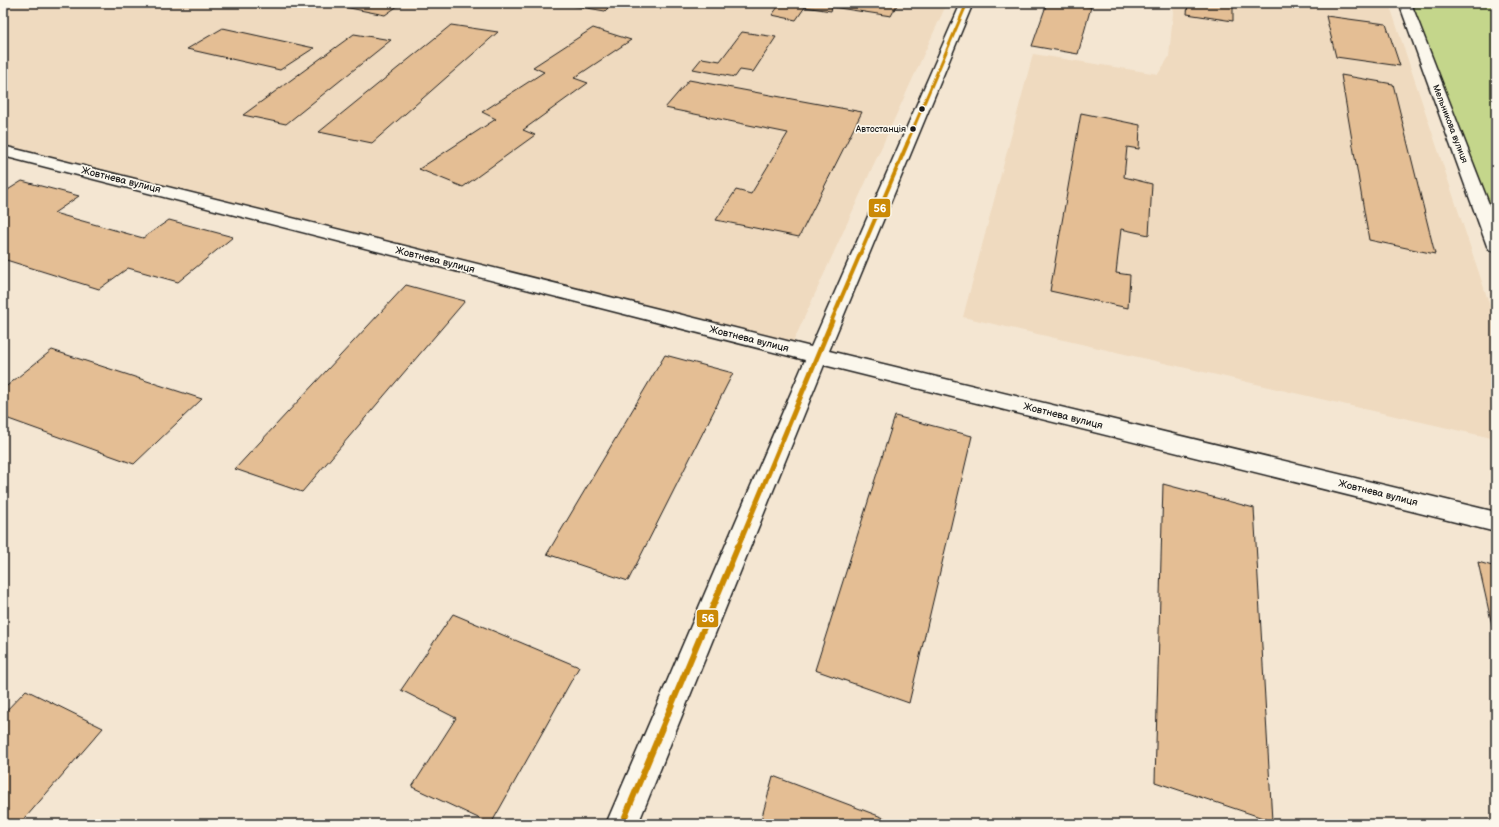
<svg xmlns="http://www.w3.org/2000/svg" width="1499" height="827" font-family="'Balsamiq Sans',sans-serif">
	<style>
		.built { fill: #efdabf }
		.green { fill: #c4d68b; stroke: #707954 }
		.building { fill: #e4be94; stroke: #1c1c1c }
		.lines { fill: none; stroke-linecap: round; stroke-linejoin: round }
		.minor-casing { stroke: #1c1c1c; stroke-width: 3 }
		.minor { fill: #fbf7ec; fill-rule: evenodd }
		.bus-1-far3-casing { stroke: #fbf7ec; stroke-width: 5 }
		.bus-1-far2-casing { stroke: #fbf7ec; stroke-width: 6 }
		.bus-1-far1-casing { stroke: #fbf7ec; stroke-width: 8 }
		.bus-1-casing { stroke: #fbf7ec; stroke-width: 10 }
		.bus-1-far3 { stroke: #cb8a06; stroke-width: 3 }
		.bus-1-far2 { stroke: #cb8a06; stroke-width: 4 }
		.bus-1-far1 { stroke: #cb8a06; stroke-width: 5 }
		.bus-1 { stroke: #cb8a06; stroke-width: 6 }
		.bus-dot { fill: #1c1c1c; stroke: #fbf7ec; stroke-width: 1.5 }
		.labels { text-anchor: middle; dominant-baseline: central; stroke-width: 3.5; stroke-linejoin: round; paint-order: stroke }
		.far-street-label { font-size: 9px; fill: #1c1c1c; stroke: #fbf7ec }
		.bus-label { font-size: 9px; fill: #1c1c1c; stroke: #fbf7ec; text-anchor: end }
		.street-label { font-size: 10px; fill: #1c1c1c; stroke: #fbf7ec }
		.line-badge { stroke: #fbf7ec; stroke-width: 1.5 }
		.badge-label { font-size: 11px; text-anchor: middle; font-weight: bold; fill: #fff }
	</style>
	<rect width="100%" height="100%" fill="#f4e6d2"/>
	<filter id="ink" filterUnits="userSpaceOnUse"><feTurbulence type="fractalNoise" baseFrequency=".025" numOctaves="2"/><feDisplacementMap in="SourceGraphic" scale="8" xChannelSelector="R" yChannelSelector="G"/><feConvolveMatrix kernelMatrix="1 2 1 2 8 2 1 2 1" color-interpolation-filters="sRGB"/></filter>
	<g filter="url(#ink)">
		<g class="built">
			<polygon points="3,3 947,3 790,349 3,151"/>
			<polygon points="1174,3 1389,3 1496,324 1496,439 963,317 1033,54 1158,74 1169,57"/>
		</g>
		<polygon class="green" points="1405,3 1496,3 1496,245"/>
		<g class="building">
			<polygon points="324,3 402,3 385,15"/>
			<polygon points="558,3 613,3 605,11"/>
			<polygon points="781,3 898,3 891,16 832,7 831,11 805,7 796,20 772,15"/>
			<polygon points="1047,3 1068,3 1091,7 1078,54 1032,46"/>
			<polygon points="1188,3 1233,3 1233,21 1187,14"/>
			<polygon points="1326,16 1386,24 1400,66 1336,57"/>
			<polygon points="451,25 498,32 372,143 319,132"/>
			<polygon points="223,28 314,48 280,70 187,49"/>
			<polygon points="593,28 631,40 574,78 588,83 523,130 535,135 463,187 419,169 496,119 482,112 544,72 533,67"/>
			<polygon points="742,32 776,37 753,72 740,70 735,77 693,69 702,58 720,61"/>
			<polygon points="354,34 391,40 286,124 243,115"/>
			<polygon points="1341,75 1393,84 1435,254 1369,240"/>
			<polygon points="689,80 862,112 799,237 716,220 736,190 751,194 788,133 665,108"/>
			<polygon points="1081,113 1140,125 1139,149 1127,147 1124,177 1152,184 1149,235 1121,229 1116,273 1130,275 1128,308 1050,291"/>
			<polygon points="22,181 79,196 54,213 143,238 169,220 233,237 178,282 128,268 99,289 3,259 3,193"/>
			<polygon points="406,285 465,301 302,492 235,469"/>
			<polygon points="52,350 202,399 134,464 3,417 3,389"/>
			<polygon points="665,355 733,373 628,581 547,554"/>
			<polygon points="895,416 972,436 909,703 815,670"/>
			<polygon points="1163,484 1254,508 1272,821 1155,782"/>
			<polygon points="1478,562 1496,567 1496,643"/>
			<polygon points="453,614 579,667 491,824 412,787 456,718 401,690"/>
			<polygon points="26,690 103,728 20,824 3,824 3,714"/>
			<polygon points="773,776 900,824 760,824"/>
		</g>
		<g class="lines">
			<g class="minor-casing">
				<g id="minor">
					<polygon points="961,3 973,3 829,351 1496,512 1496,532 824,365 638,824 606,824 805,360 3,156 3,146 811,347"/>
					<polygon points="1399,3 1411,3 1496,222 1496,252 1490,250 1487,246"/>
				</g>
			</g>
			<use href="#minor" class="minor"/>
			<g class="bus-1-far3-casing">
				<polyline id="bus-1-far3" points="907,143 967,3"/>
			</g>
			<g class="bus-1-far2-casing">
				<polyline id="bus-1-far2" points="831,322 908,142"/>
			</g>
			<g class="bus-1-far1-casing">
				<polyline id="bus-1-far1" points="738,547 832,321"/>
			</g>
			<g class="bus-1-casing">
				<polyline id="bus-1" points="622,824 738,546"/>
			</g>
			<use href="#bus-1-far3" class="bus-1-far3"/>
			<use href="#bus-1-far2" class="bus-1-far2"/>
			<use href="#bus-1-far1" class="bus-1-far1"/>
			<use href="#bus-1" class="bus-1"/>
		</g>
	</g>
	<g class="bus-dot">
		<circle cx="922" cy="109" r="3.5"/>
		<circle cx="913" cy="129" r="3.5"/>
	</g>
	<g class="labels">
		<g class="far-street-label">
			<text transform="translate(1450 124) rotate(69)">Мельникова вулиця</text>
		</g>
		<g class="bus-label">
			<text x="906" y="129">Автостанція</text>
		</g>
		<g class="street-label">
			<text transform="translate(121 180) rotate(14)">Жовтнева вулиця</text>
			<text transform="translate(435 260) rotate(14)">Жовтнева вулиця</text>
			<text transform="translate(749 339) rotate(14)">Жовтнева вулиця</text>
			<text transform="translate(1063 416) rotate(14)">Жовтнева вулиця</text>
			<text transform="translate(1378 493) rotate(14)">Жовтнева вулиця</text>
		</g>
	</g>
	<g class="line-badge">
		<rect x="868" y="198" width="23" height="20" rx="4" fill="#cb8a06"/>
		<rect x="696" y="609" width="23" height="19" rx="4" fill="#cb8a06"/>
	</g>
	<g class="badge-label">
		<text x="880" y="212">56</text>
		<text x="708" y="622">56</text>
	</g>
	<rect width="1499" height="827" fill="none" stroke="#fbf7ec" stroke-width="16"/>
	<rect x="8" y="8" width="1483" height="811" fill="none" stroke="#1c1c1c" stroke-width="1.5" filter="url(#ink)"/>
</svg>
